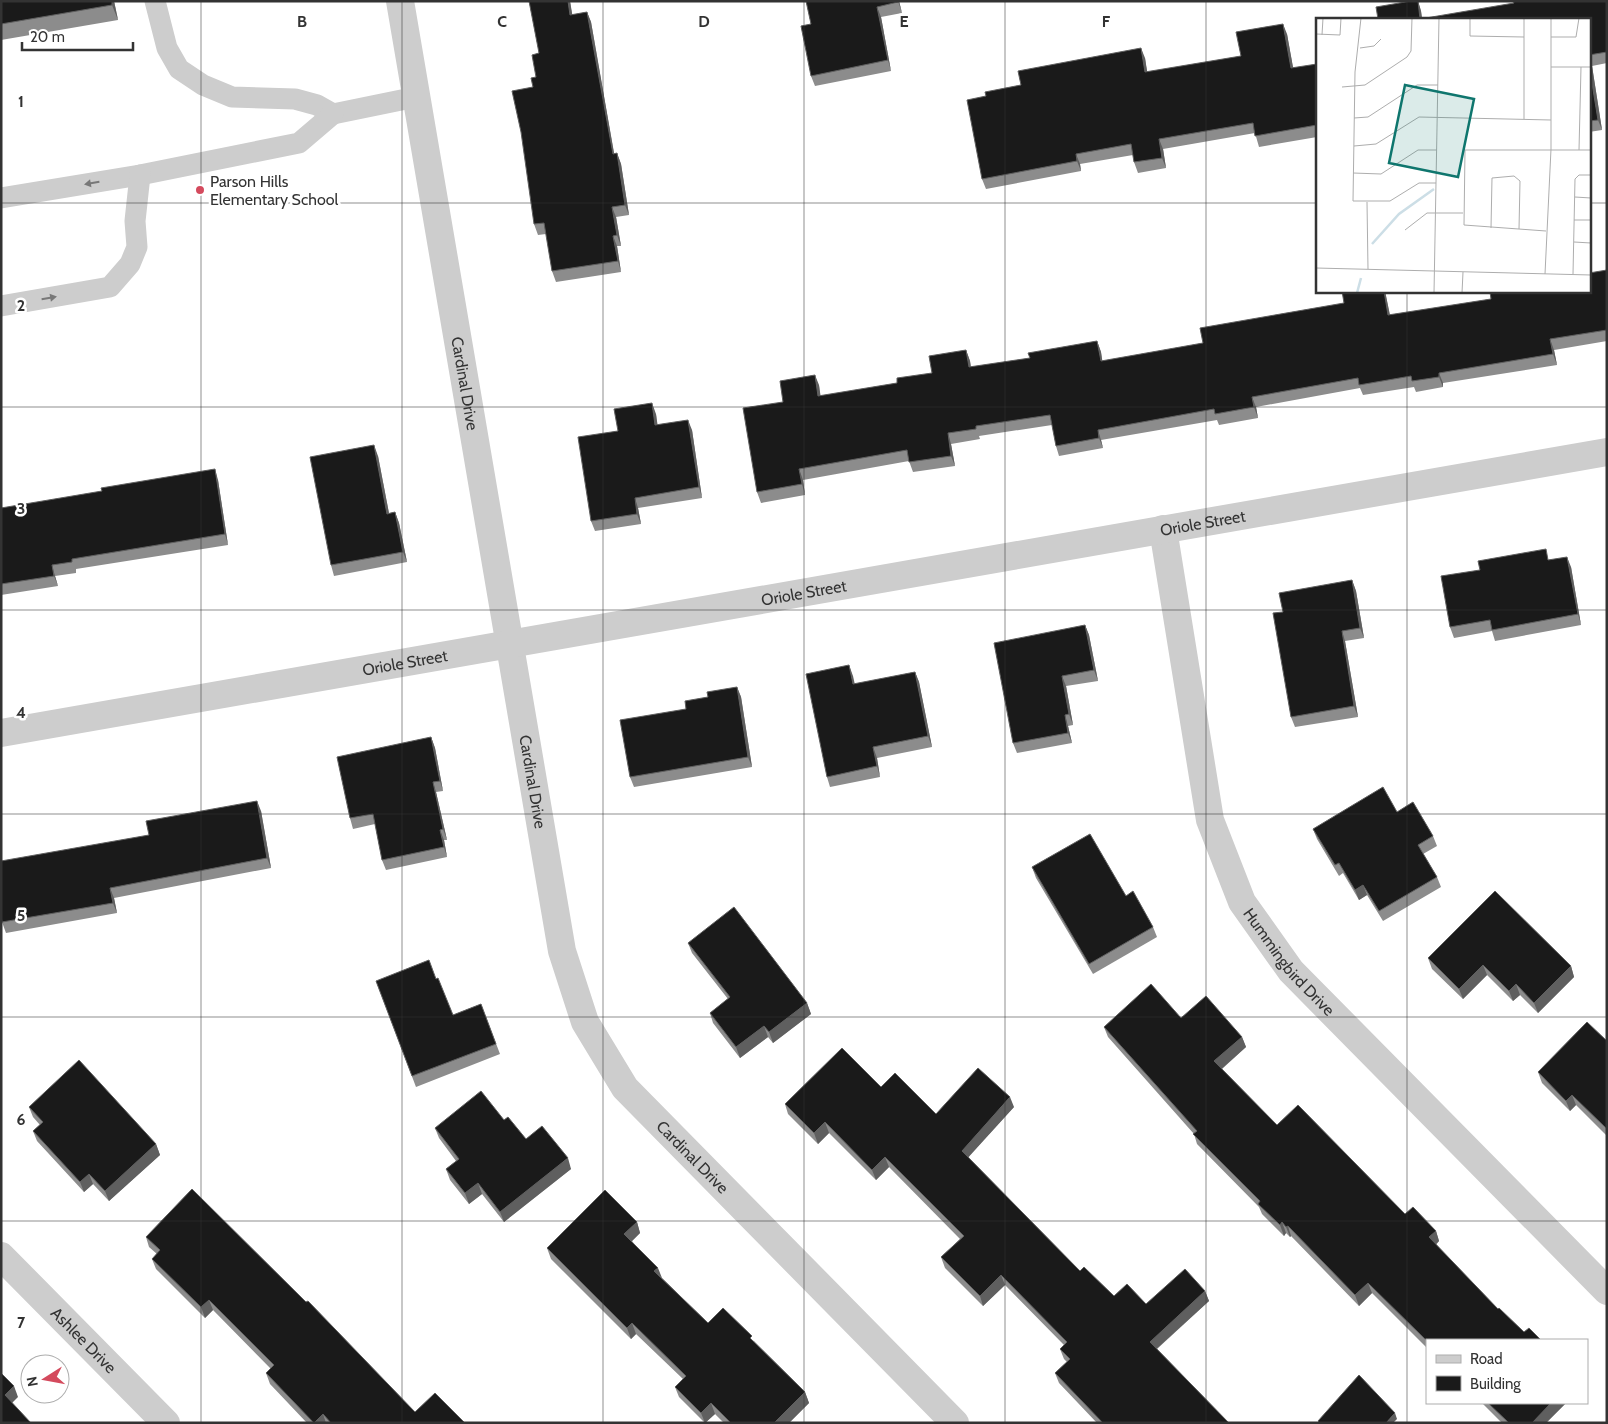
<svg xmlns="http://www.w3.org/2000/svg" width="1608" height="1424" font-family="Cabin,sans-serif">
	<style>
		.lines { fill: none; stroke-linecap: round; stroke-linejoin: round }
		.lane { stroke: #cdcdcd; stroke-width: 21 }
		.street { stroke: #cdcdcd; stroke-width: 28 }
		.wall { fill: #8c8c8c }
		.shaded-wall { fill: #5f5f5f }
		.building { fill: #1a1a1a; stroke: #5f5f5f }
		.oneway { fill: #787878 }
		.grid { fill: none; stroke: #333; stroke-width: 1; stroke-opacity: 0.55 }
		.poi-dot { fill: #d44a5d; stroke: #fff; stroke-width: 2 }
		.labels { text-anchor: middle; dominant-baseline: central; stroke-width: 5; stroke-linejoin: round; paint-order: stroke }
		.poi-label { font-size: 16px; fill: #333; stroke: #fff; text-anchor: start }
		.street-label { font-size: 16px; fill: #333; stroke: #fff }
		.inset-river { fill: none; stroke: #ccdee6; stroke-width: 2.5 }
		.inset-road { fill: none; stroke: #adadad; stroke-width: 1 }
		.view { fill: #0f766e; fill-opacity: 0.15; stroke: #0f766e; stroke-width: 2.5 }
		.inset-edge { fill: none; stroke: #333; stroke-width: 2.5 }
		.grid-label { font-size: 16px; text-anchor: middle; font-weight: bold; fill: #333; stroke: #fff; stroke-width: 5; stroke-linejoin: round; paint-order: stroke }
	</style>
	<rect width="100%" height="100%" fill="#fff"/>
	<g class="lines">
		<g class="lane">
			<polyline points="155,1 167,48 179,69 203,85 232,97 295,99 317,105 333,114 416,97"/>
			<polyline points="1,198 140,175 299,143 333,114"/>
			<polyline points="1,306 110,287 130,264 137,247 135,221 140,175"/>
		</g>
		<g class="street">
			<path id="s1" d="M 400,1 L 562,951 L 585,1022 L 625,1088 L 955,1423"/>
			<path id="s2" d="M 1163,529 L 1210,820 L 1242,902 L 1291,971 L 1607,1291"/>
			<path id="s3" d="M 1,733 L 1607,452"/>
			<path id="s4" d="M 1,1256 L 166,1423"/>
		</g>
	</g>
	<g class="wall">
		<polygon points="1,1 114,1 118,20 1,40"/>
		<polygon points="529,1 570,1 572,15 587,12 591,22 614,154 617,153 621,164 629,215 616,217 621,246 617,246 621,272 556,282 552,271 546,234 538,235 534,224 533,87 536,77 539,53"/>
		<polygon points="806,1 899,1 902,13 881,17 891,71 815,86 811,76 811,24"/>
		<polygon points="1418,1 1421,11 1422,18 1607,1 1607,63 1592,66 1602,130 1589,132 1589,19 1378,19"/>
		<polygon points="1287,34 1293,68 1317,64 1317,137 1259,147 1255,133 1163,149 1166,168 1138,173 1134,162 1133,155 1080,164 1081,171 986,189 982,179 986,96 1021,85 1145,58 1147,72 1241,56"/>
		<polygon points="1607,270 1607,341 1554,350 1557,365 1443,383 1443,387 1416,392 1414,387 1363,395 1360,388 1256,407 1258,418 1219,425 1217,420 1101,440 1103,448 1059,456 1056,446 1052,425 979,436 980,439 951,444 955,466 913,472 909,461 803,480 805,495 761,503 757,492 783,402 819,385 820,396 897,383 932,373 966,350 970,361 971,367 1030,358 1097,341 1101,352 1102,361 1203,343 1344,303 1342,291 1385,291 1390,315 1491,299"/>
		<polygon points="656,414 657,425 692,430 702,498 638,508 641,524 595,531 591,521 618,431"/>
		<polygon points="378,456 389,513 395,512 399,523 407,562 334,576 331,565"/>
		<polygon points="218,480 228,545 76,569 76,573 55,576 58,586 1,595 1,508"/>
		<polygon points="1550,560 1571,567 1581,625 1495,641 1492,631 1454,638 1450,627"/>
		<polygon points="1352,580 1356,591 1364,638 1345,641 1358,717 1295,727 1291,717 1283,612"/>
		<polygon points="1085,625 1089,635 1098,681 1066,686 1073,725 1068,726 1072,743 1017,753 1013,743"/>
		<polygon points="849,665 854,684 915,672 919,682 932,747 877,758 880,777 830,787 827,777"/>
		<polygon points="737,687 741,697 752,767 634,787 630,777 686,709 708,697"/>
		<polygon points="431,737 435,748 443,791 436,792 447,840 444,840 447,857 386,870 382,860 375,824 353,829 350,818"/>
		<polygon points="261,811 271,868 114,898 117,913 6,933 2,922 149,835"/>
		<polygon points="1397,812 1433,836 1437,846 1423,854 1437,877 1441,887 1383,921 1367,895 1359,900 1343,873 1339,876 1317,839 1313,829"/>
		<polygon points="1032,867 1126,896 1153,927 1157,937 1093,974 1036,878"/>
		<polygon points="688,943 807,1003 811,1014 773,1043 768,1037 740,1058 713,1023 710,1013 728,999 692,953"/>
		<polygon points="1428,958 1571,966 1574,977 1538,1013 1520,995 1513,1001 1487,975 1463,999 1432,969"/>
		<polygon points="436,979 453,1015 481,1004 500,1054 416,1087 376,981"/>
		<polygon points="1181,1018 1242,1037 1246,1047 1222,1069 1277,1125 1405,1214 1436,1231 1439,1241 1436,1245 1498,1309 1524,1332 1541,1340 1427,1340 1427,1348 1372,1293 1359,1306 1291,1236 1290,1237 1286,1233 1284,1236 1262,1214 1259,1207 1197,1144 1194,1134 1108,1037 1104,1027"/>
		<polygon points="1607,1041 1607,1136 1576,1105 1570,1111 1542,1083 1538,1072"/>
		<polygon points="881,1087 936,1114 1014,1107 968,1157 1080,1271 1114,1296 1146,1304 1205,1291 1209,1301 1157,1349 1229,1423 1097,1423 1059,1383 1055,1373 1067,1362 1064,1359 1060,1349 1064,1345 1005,1285 983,1306 945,1268 941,1257 960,1239 889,1167 876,1180 829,1133 818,1144 788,1114 785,1104"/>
		<polygon points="29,1107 156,1144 160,1155 109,1201 93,1184 84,1192 37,1141 33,1131 40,1125 33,1117"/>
		<polygon points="504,1120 526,1139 571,1169 504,1222 482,1194 469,1204 450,1180 446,1169 456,1161 439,1138 435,1128"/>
		<polygon points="637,1222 640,1233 632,1241 662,1278 708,1323 754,1341 805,1392 809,1403 789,1423 724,1423 715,1414 705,1423 679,1397 675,1387 683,1379 636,1334 631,1339 551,1259 547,1248"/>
		<polygon points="146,1237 415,1412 465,1423 307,1423 270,1384 266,1373 271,1369 213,1310 205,1318 156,1269 152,1259 157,1254 149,1247"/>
		<polygon points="1482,1403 1566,1403 1546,1423 1502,1423"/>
	</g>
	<g class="shaded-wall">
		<polygon points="112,1 114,1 118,20 112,5"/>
		<polygon points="568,1 570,1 574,25 570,15"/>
		<polygon points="898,1 899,1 902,13"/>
		<polygon points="1418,1 1421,11 1422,19 1420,19"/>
		<polygon points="877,7 881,17 891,71 888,60"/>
		<polygon points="587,12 591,22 616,164 613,154"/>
		<polygon points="1283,24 1287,34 1295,78 1291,68"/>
		<polygon points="1141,48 1145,58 1149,83 1145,72"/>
		<polygon points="1589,59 1592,66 1602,130 1598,120 1589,65"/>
		<polygon points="1159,139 1163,149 1166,168 1162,158"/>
		<polygon points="617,153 621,164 629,215 625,205"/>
		<polygon points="1076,154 1080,164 1081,171 1077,161"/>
		<polygon points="612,207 616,217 621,246 617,235"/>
		<polygon points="613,236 617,246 621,272 618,261"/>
		<polygon points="1384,291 1385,291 1392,326 1388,315"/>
		<polygon points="1550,339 1554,350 1557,365 1553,354"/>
		<polygon points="1097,341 1101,352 1104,372 1101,361"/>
		<polygon points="966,350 970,361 972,378 969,367"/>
		<polygon points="1439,373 1443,383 1443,387 1439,377"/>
		<polygon points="815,375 819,385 822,406 818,396"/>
		<polygon points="1252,397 1256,407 1258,418 1254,407"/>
		<polygon points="652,403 656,414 659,435 655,425"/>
		<polygon points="688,420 692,430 702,498 699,487"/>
		<polygon points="1098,430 1101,440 1103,448 1099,438"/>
		<polygon points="948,433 951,444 955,466 951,456"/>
		<polygon points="374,445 378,456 391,524 387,514"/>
		<polygon points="215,469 218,480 228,545 225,534"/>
		<polygon points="799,469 803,480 805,495 802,484"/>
		<polygon points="635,498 638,508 641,524 637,514"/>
		<polygon points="395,512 399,523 407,562 403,552"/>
		<polygon points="1567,557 1571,567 1581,625 1578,614"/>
		<polygon points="52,565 55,576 58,586 54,576"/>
		<polygon points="1352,580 1356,591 1364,638 1360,628"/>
		<polygon points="1085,625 1089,635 1098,681 1094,670"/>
		<polygon points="1342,631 1345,641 1358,717 1354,706"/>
		<polygon points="849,665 853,676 857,694 853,684"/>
		<polygon points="915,672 919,682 932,747 928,736"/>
		<polygon points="1062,676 1066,686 1073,725 1069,714"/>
		<polygon points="737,687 741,697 752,767 748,757"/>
		<polygon points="1065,715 1068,726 1072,743 1068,733"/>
		<polygon points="431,737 435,748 443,791 440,781"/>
		<polygon points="873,747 877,758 880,777 877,766"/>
		<polygon points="433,782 436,792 447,840 443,829"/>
		<polygon points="257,801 261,811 271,868 267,858"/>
		<polygon points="440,830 444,840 447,857 444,847"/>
		<polygon points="1363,885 1367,895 1359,900 1355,890"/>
		<polygon points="110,888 114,898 117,913 113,903"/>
		<polygon points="1483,965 1487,975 1463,999 1459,989"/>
		<polygon points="1571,966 1574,977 1538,1013 1534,1003"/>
		<polygon points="1516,984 1520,995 1513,1001 1509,991"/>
		<polygon points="807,1003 811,1014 773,1043 769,1032"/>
		<polygon points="764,1026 768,1037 740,1058 736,1047"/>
		<polygon points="1242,1037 1246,1047 1218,1072 1214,1061"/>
		<polygon points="1572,1095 1576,1105 1570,1111 1566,1101"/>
		<polygon points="1010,1097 1014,1107 965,1161 962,1151"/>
		<polygon points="825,1122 829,1133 818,1144 814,1133"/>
		<polygon points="156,1144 160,1155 109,1201 105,1191"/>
		<polygon points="885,1157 889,1167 876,1180 872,1170"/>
		<polygon points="568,1158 571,1169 504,1222 500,1212"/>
		<polygon points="89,1174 93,1184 84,1192 80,1182"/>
		<polygon points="478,1183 482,1194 469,1204 465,1193"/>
		<polygon points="637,1222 640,1233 628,1245 624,1234"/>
		<polygon points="1282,1222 1286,1233 1284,1236 1280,1225"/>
		<polygon points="1288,1226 1291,1236 1290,1237 1286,1227"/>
		<polygon points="1436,1231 1439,1241 1432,1248 1429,1237"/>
		<polygon points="658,1268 662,1278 654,1271"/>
		<polygon points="1001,1275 1005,1285 983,1306 980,1296"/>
		<polygon points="1368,1283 1372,1293 1359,1306 1355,1295"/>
		<polygon points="1205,1291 1209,1301 1153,1352 1150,1342"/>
		<polygon points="209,1300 213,1310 205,1318 201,1307"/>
		<polygon points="632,1323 636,1334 631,1339 627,1328"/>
		<polygon points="14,1386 18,1397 9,1406 5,1395"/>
		<polygon points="805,1392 809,1403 789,1423 774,1423"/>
		<polygon points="711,1403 715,1414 705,1423 701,1413"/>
		<polygon points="1551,1403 1566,1403 1546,1423 1532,1423"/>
		<polygon points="1395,1413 1397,1419 1393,1423 1386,1423"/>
		<polygon points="323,1414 326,1423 314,1423"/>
	</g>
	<g class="building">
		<polygon points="1,1 112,1 112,5 1,24"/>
		<polygon points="529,1 568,1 570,15 587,12 613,154 617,153 625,205 612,207 617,235 613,236 618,261 552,271 544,223 534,224 521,132 512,91 533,87 531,78 536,77 532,55 539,53"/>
		<polygon points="806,1 898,1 898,2 877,7 888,60 811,76 801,26 811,24"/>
		<polygon points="1411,1 1418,1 1420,19 1514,3 1513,1 1607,1 1607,52 1589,55 1589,19 1378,19 1376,7"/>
		<polygon points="1283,24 1291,68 1317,64 1317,125 1255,136 1253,123 1159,139 1162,158 1134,162 1131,144 1076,154 1077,161 982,179 967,100 986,96 985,92 1021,85 1018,71 1141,48 1145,72 1241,56 1236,32"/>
		<polygon points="1589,65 1598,120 1589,121"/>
		<polygon points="1607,270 1607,330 1550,339 1553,354 1439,373 1439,377 1412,381 1411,376 1359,385 1358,378 1252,397 1254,407 1215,414 1214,409 1098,430 1099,438 1056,446 1050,415 976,426 976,429 948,433 951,456 909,462 907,450 799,469 802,484 757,492 743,408 783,402 780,381 815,375 818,396 897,383 897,378 932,373 929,356 966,350 969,367 1030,358 1028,353 1097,341 1101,361 1203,343 1200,328 1344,303 1342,291 1384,291 1388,315 1491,299 1490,292 1493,291 1589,291 1589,273"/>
		<polygon points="652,403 655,425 688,420 699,487 635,498 637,514 591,521 578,437 618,431 614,409"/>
		<polygon points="374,445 387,514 395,512 403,552 331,565 310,457"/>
		<polygon points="215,469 225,534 72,559 72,562 52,565 54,576 1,584 1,508 102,491 101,488"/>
		<polygon points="1546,549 1548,560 1567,557 1578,614 1492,630 1490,620 1450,627 1441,576 1480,570 1478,561"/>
		<polygon points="1352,580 1360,628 1342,631 1354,706 1291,717 1273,613 1283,612 1279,593"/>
		<polygon points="1085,625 1094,670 1062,676 1069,714 1065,715 1068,733 1013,743 994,643"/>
		<polygon points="849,665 853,684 915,672 928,736 873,747 877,766 827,777 806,674"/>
		<polygon points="737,687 748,757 630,777 620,720 686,709 685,701 708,697 707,692"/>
		<polygon points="431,737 440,781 433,782 443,829 440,830 444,847 382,860 373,814 350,818 337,757"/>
		<polygon points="1383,787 1397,812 1413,802 1433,836 1418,845 1437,877 1379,911 1363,885 1355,890 1339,863 1335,865 1313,829"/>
		<polygon points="257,801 267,858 110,888 113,903 2,922 1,916 1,861 149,835 146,821"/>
		<polygon points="1090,834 1126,896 1133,891 1153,927 1089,964 1032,867"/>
		<polygon points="1495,891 1571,966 1534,1003 1516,984 1509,991 1483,965 1459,989 1428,958"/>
		<polygon points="734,907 807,1003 769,1032 764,1026 736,1047 710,1013 730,997 688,943"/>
		<polygon points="429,960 436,979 438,978 453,1015 481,1004 496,1044 412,1076 376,981"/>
		<polygon points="1151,984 1181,1018 1206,996 1242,1037 1214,1061 1277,1125 1298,1105 1405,1214 1413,1207 1436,1231 1429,1237 1498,1309 1499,1308 1524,1332 1529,1328 1541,1340 1427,1340 1427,1341 1368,1283 1355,1295 1288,1226 1286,1227 1282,1222 1280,1225 1258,1204 1260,1201 1193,1134 1197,1131 1104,1027"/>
		<polygon points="1587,1022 1607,1041 1607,1129 1572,1095 1566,1101 1538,1072"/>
		<polygon points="842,1048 881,1087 895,1073 936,1114 978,1068 1010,1097 962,1151 1080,1271 1084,1267 1114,1296 1127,1284 1146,1304 1185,1269 1205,1291 1150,1342 1229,1423 1103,1423 1055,1373 1070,1359 1060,1349 1067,1342 1001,1275 980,1296 941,1257 964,1236 885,1157 872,1170 825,1122 814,1133 785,1104"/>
		<polygon points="79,1060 156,1144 105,1191 89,1174 80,1182 33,1131 43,1122 29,1107"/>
		<polygon points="481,1091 504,1120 508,1117 526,1139 542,1126 568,1158 500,1212 478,1183 465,1193 446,1169 459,1159 435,1128"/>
		<polygon points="192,1189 306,1302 308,1301 415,1412 435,1393 465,1423 331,1423 323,1414 314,1423 266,1373 274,1365 209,1300 201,1307 152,1259 160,1250 146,1237"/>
		<polygon points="605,1190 637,1222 624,1234 658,1268 654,1271 708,1323 723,1308 752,1336 750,1338 805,1392 774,1423 731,1423 711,1403 701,1413 675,1387 686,1376 632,1323 627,1328 547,1248"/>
		<polygon points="1,1373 14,1386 5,1395 31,1423 1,1423"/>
		<polygon points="1359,1375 1395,1413 1386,1423 1320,1423 1318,1421"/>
		<polygon points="1488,1403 1551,1403 1532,1423 1509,1423"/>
	</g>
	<defs><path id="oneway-solid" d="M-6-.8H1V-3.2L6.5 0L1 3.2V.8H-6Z" transform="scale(1.25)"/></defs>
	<g class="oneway">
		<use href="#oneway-solid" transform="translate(92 183) rotate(170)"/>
		<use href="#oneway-solid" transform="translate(49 298) rotate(-10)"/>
	</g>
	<path class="grid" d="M 201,1 L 201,1423M 402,1 L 402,1423M 603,1 L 603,1423M 804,1 L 804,1423M 1005,1 L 1005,1423M 1206,1 L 1206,1423M 1407,1 L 1407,19M 1,203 L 1317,203M 1589,203 L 1607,203M 1407,291 L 1407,1423M 1,407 L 1607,407M 1,610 L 1607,610M 1,814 L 1607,814M 1,1017 L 1607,1017M 1,1221 L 1607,1221"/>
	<circle class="poi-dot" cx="200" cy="190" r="5"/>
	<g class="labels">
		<g class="poi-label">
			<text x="210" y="181">Parson Hills<tspan x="210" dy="18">Elementary School</tspan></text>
		</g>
		<g class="street-label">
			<text stroke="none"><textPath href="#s1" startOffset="388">Cardinal Drive</textPath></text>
			<text stroke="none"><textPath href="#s3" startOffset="1220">Oriole Street</textPath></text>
			<text stroke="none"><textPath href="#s3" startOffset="815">Oriole Street</textPath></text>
			<text stroke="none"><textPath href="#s3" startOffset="410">Oriole Street</textPath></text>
			<text stroke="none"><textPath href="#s1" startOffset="792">Cardinal Drive</textPath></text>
			<text stroke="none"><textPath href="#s2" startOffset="459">Hummingbird Drive</textPath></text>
			<text stroke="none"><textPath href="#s1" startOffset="1212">Cardinal Drive</textPath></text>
			<text stroke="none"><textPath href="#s4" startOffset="118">Ashlee Drive</textPath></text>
		</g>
	</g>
	<g transform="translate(1316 18)">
		<rect width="275" height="275" fill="#fff"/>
		<path class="inset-river" d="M 56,226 L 83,196 L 118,171M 41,275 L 45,260"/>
		<path class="inset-road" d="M 45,0 L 39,54 L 37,183 L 74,183 L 103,165 L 120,165M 154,0 L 154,18 L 208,19M 0,16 L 24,17 L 25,0M 6,17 L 7,0M 235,19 L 260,19 L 263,0M 44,30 L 58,28 L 65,21M 235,49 L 275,49M 26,69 L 49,67 L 91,39 L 95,33 L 96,0M 38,100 L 52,99 L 101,67 L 122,67M 208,101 L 208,0M 38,128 L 60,126 L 103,99 L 235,102M 263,132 L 265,49M 37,155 L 65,156 L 102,132 L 121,132M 259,179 L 275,180M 51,184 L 52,251M 258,202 L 275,202M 175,210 L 176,160 L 198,158 L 204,163 L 203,211M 89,212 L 111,195 L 147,195M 230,213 L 148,207 L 149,132 L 275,132M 258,224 L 275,225M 0,250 L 275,257M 229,256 L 235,131 L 235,0M 257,256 L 259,161 L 263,157 L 275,157M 118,275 L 123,0M 146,275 L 147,254"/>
		<path class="view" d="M 89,67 L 158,81 L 142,159 L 73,145 Z"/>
		<rect width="275" height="275" class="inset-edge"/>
	</g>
	<g class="grid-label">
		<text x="302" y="27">B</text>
		<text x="502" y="27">C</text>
		<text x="704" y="27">D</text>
		<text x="904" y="27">E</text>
		<text x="1106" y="27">F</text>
		<text x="21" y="107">1</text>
		<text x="21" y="311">2</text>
		<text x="21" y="514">3</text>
		<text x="21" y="718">4</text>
		<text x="21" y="921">5</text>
		<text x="21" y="1125">6</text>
		<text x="21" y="1328">7</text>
	</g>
	<rect width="1608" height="1424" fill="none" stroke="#333333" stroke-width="5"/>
	<rect x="1426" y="1339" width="162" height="65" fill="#ffffff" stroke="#adadad"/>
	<rect x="1436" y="1355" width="25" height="8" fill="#cdcdcd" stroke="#adadad"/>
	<text x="1470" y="1364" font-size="15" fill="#333333">Road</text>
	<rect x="1436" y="1376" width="25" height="15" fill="#1a1a1a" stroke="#adadad"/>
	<text x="1470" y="1389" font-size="15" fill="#333333">Building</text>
	<g transform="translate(45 1379) rotate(259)"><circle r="24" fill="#ffffff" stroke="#adadad"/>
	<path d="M0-4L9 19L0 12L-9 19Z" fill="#d44a5d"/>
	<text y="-8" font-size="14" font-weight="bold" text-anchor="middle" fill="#333333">N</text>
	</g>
	<path d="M22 42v8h111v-8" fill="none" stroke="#333333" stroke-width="2.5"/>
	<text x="30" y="42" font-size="15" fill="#333333" stroke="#ffffff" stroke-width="4" paint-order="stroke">20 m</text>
</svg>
